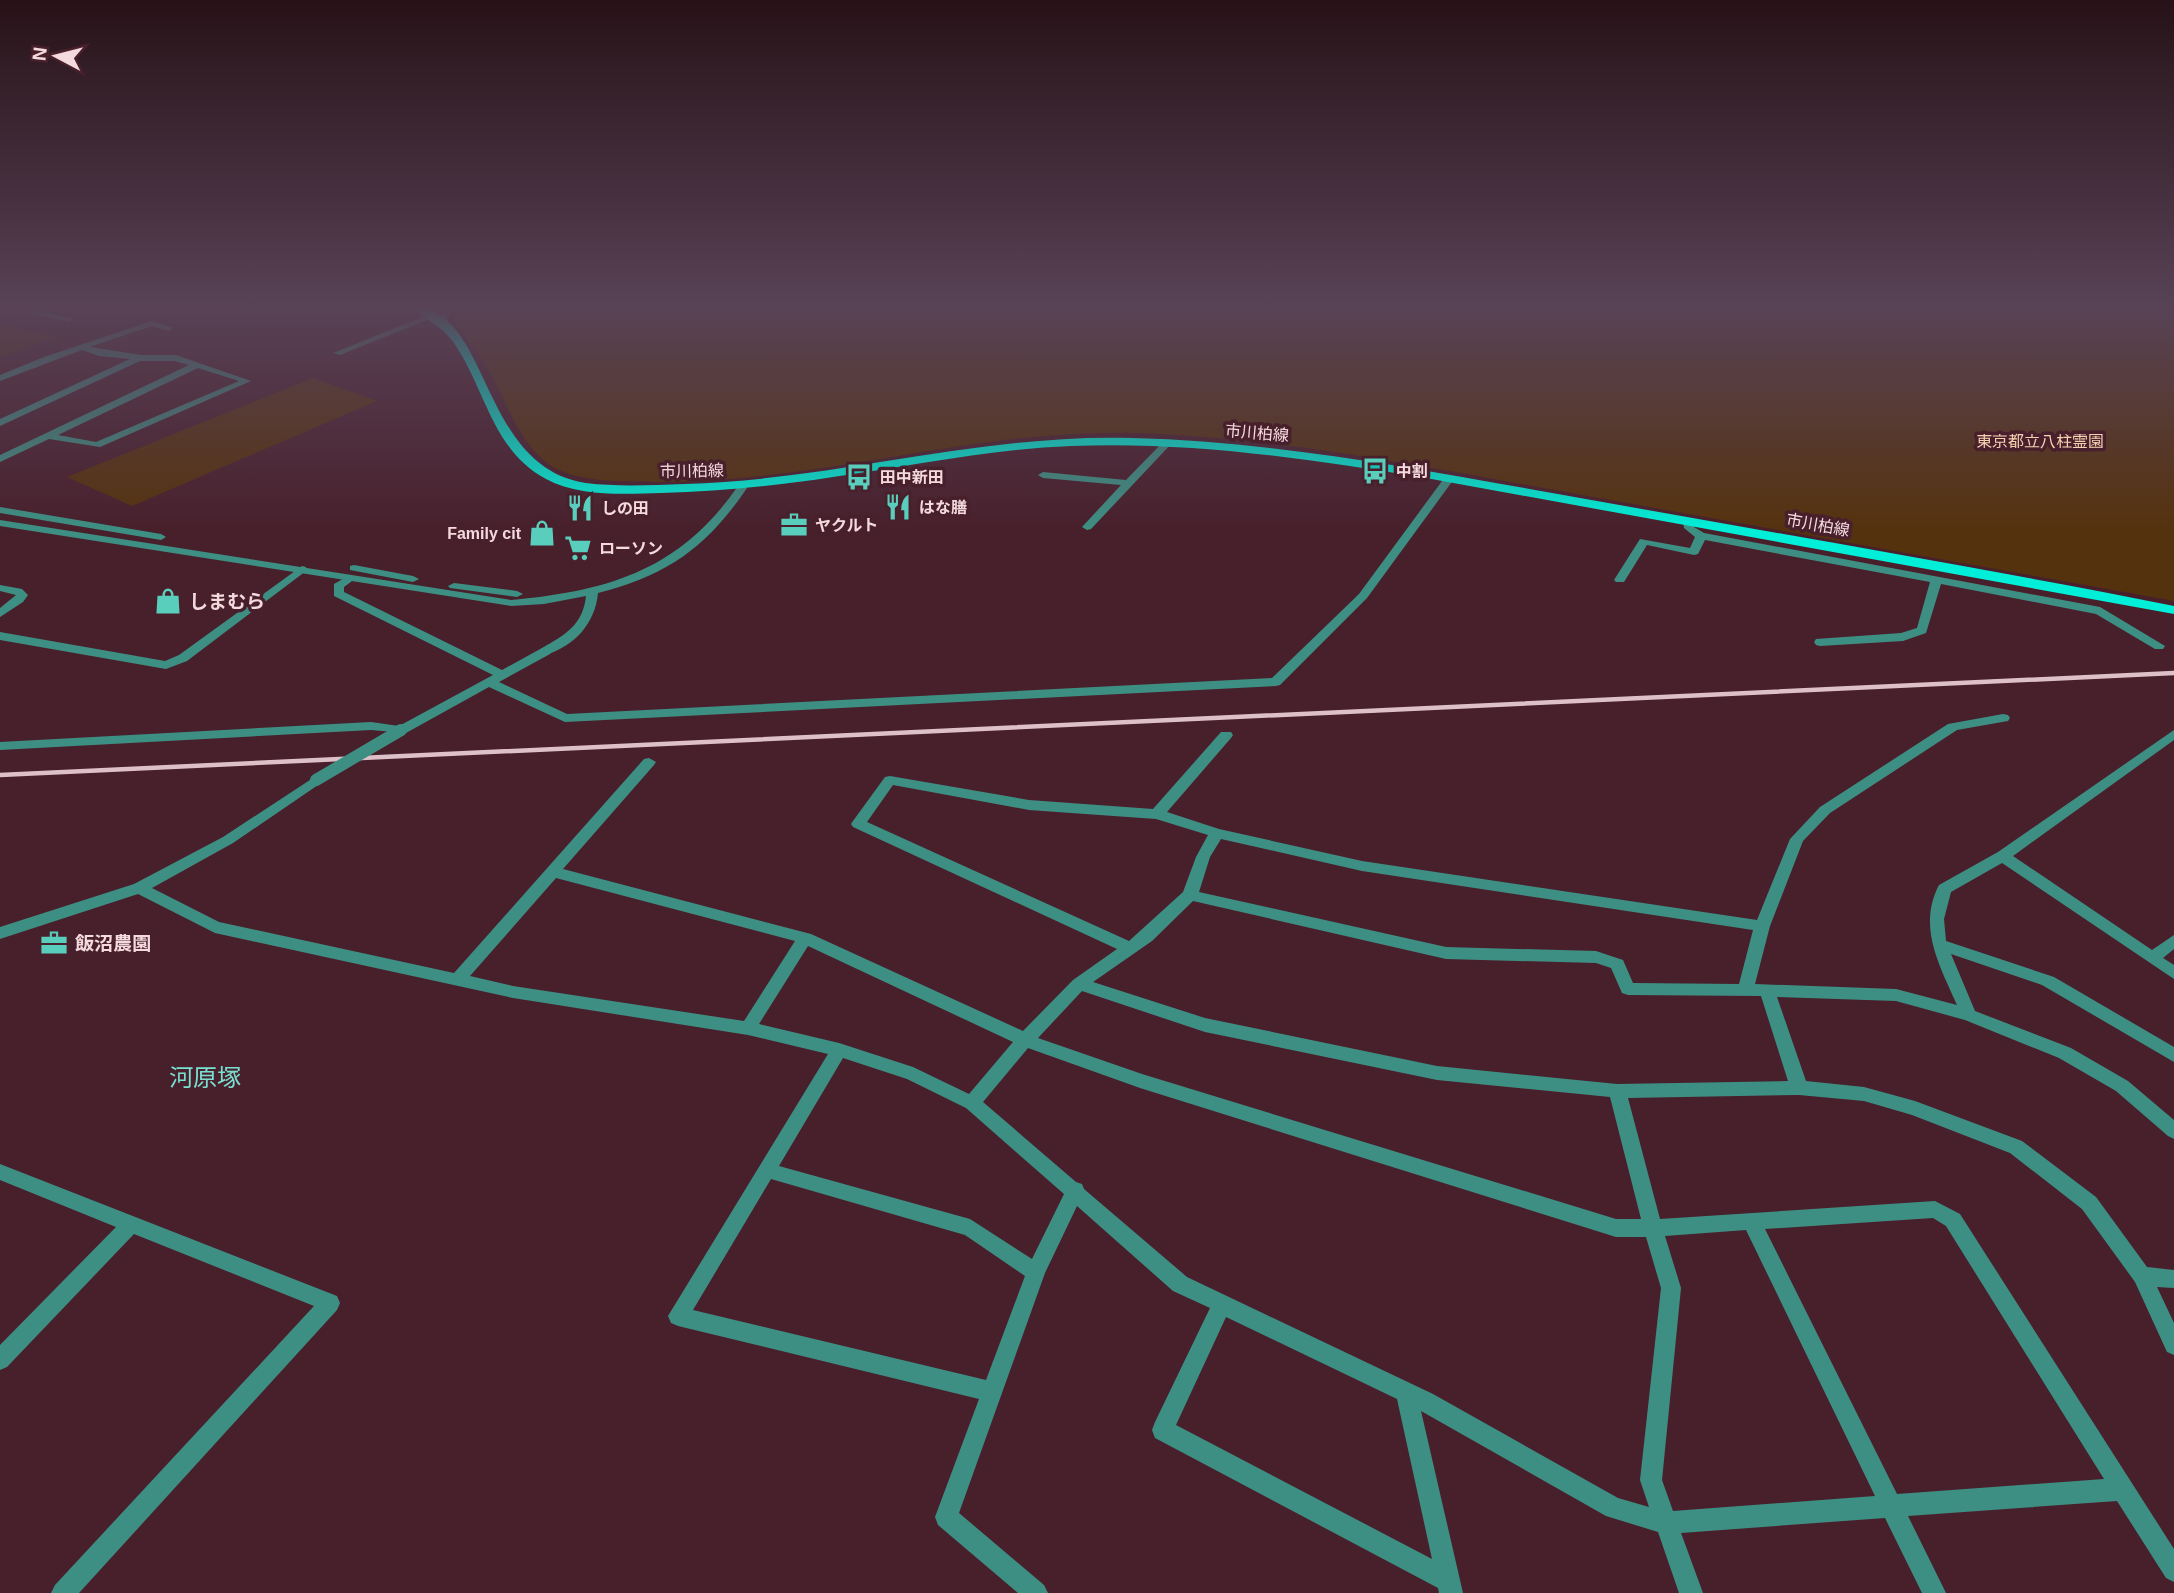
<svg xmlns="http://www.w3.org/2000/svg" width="2174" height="1593" font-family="Helvetica,'Noto Sans JP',sans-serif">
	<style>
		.green { fill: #55320e }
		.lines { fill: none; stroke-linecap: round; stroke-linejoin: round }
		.minor { fill: #3e8f83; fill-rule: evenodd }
		.tertiary { fill: #3e8f83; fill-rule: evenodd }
		.primary { fill: #01efd8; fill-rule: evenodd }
		.rail { stroke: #dec1c8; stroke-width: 4.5 }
		.minor-bridge { stroke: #3e8f83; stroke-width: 12 }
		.labels { text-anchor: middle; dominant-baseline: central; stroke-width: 7; stroke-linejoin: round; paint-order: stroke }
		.far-street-label { font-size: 16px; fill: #f4d9df; stroke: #48202c }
		.far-park-label { font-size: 16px; fill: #f6d0b0; stroke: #48202c }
		.far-poi-label { font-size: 16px; font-weight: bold; fill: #f4d9df; stroke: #48202c; text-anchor: start }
		.poi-label { font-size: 19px; font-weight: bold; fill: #f4d9df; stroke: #48202c; text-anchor: start }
		.near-neighbourhood-label { font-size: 24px; fill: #79e0d1; stroke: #48202c }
	</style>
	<rect width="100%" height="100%" fill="#48202c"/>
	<g class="green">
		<path d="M 460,307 L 2159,307 L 2174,317 L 2174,601 C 1979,566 1784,531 1588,496 C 1439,470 1288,438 1136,433 C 974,428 816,484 654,482 C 625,481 592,483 564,472 C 521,456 507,400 485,364 C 476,348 463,334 453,319 Z"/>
		<polygon points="0,324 54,337 0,358"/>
		<polygon points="313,378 377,401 132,506 67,477"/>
	</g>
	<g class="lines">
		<g class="minor">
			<polygon points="36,310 71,318 72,320 68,322 33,314 32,312"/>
			<polygon points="430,314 437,316 340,355 333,353"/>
			<path d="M 152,321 L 173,328 L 169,331 L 152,326 L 90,347 L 141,355 L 176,355 L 251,381 L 100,447 L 49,439 L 0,462 L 0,455 L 189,365 L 175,361 L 140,361 L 0,426 L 0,419 L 130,359 L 99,356 L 82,350 L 0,381 L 0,375 L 44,357 ZM 198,368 L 239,381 L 96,442 L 58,435 Z"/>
			<polygon points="1164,441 1172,443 1091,529 1087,530 1082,527 1121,485 1043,478 1038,475 1043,472 1126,480"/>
			<polygon points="1449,476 1454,479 1367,598 1280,685 1276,686 565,722 489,687 406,733 371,730 0,750 0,742 371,722 399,726 493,675 334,596 334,584 350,575 356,578 344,587 344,592 502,670 542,648 550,648 552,651 550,654 499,682 567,714 1272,678 1359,594 1445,477"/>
			<polygon points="1688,518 1692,519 1694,527 1704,533 2100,607 2165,646 2163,649 2155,649 2096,614 1941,584 1926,633 1903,641 1820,646 1816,645 1814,642 1816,639 1901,633 1917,628 1930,582 1705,540 1698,554 1694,555 1647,545 1624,582 1616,582 1614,580 1640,539 1690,548 1695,537 1684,528 1683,521"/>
			<polygon points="302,566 306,567 306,571 187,661 166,669 0,640 0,632 165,661 179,655"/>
			<polygon points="0,585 22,589 28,595 23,602 0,617 0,608 16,595 0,591"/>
			<path d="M 2003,714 L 2008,715 L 2010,718 L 2008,721 L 1957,730 L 1830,813 L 1803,841 L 1770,926 L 1755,984 L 1896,989 L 1957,1005 C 1940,966 1917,927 1939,885 L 1998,852 L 2174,730 L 2174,740 L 2013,856 L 2152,950 L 2174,935 L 2174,949 L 2163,958 L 2174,965 L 2174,979 L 2002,863 L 1951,892 L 1944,919 L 1946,941 L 2054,977 L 2174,1047 L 2174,1062 L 2042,985 L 1951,954 L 1975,1011 L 2071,1048 L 2128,1081 L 2174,1120 L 2174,1139 L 2168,1136 L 2116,1091 L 2059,1058 L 1965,1020 L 1896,1001 L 1777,997 L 1806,1081 L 1864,1087 L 1915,1101 L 2022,1141 L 2096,1197 L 2147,1267 L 2174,1270 L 2174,1288 L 2157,1287 L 2174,1323 L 2174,1355 L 2167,1352 L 2135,1282 L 2082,1209 L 2010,1153 L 1912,1115 L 1864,1101 L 1799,1095 L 1628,1098 L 1660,1219 L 1935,1201 L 1960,1214 L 2174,1549 L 2174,1582 L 2166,1578 L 2117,1501 L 1908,1516 L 1946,1593 L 1922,1593 L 1885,1518 L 1681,1533 L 1703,1593 L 1679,1593 L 1658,1532 L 1606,1516 L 1421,1411 L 1463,1593 L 1439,1593 L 1438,1588 L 1155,1438 L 1152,1430 L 1155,1422 L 1210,1308 L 1173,1291 L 1077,1206 L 1045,1273 L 959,1513 L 1044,1585 L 1048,1593 L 1018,1593 L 938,1525 L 935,1517 L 979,1399 L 678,1326 L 671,1323 L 668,1316 L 828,1054 L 748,1035 L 513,998 L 215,933 L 138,894 L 0,939 L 0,927 L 134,884 L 223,837 L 316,776 L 323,780 L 321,783 L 233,843 L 152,888 L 219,922 L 454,973 L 644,759 L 649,758 L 656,762 L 654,765 L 563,869 L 811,934 L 1023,1031 L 1073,980 L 1117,949 L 853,827 L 851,824 L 853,821 L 885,777 L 890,776 L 1029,800 L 1153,809 L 1221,732 L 1231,732 L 1233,735 L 1231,738 L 1167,812 L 1219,829 L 1362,861 L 1757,920 L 1790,839 L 1820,807 L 1948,724 ZM 893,785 L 1029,810 L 1156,819 L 1208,835 L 1196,857 L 1183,892 L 1129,941 L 867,822 ZM 1221,839 L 1362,871 L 1753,930 L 1739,984 L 1633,983 L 1623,960 L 1596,951 L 1446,947 L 1199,892 L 1210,857 ZM 556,878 L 795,941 L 744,1021 L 513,986 L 470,976 ZM 1193,901 L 1446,959 L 1596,963 L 1611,968 L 1622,993 L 1628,995 L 1761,996 L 1788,1081 L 1617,1084 L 1437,1066 L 1205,1018 L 1093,982 L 1152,941 ZM 808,946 L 1013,1042 L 969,1094 L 913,1067 L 839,1043 L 759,1024 ZM 1082,991 L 1205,1032 L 1437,1080 L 1610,1097 L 1641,1219 L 1616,1219 L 1142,1074 L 1038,1038 ZM 1028,1048 L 1140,1088 L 1616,1237 L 1646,1237 L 1661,1288 L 1640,1480 L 1649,1507 L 1618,1498 L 1433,1394 L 1187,1277 L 1084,1189 L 1082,1184 L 1076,1182 L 983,1102 ZM 843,1058 L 907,1079 L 966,1108 L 1064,1194 L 1032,1259 L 970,1219 L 779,1166 ZM 771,1179 L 965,1235 L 1025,1276 L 986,1380 L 693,1310 ZM 1933,1218 L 1946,1226 L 2104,1479 L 1897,1494 L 1765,1229 ZM 1746,1230 L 1875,1496 L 1673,1511 L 1662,1480 L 1681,1288 L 1665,1236 ZM 1226,1317 L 1397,1399 L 1432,1559 L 1176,1425 Z"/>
			<polygon points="0,1164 337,1296 340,1303 337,1310 79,1593 51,1593 55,1585 314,1306 134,1234 7,1367 0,1370 0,1345 116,1227 0,1180"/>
		</g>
		<g class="tertiary">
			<polygon points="446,307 454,307 444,323 438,323 437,321"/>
			<path d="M 742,485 L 747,488 C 707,547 668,575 598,593 C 595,624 575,645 546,655 L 542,654 L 540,651 L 542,648 C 565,635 583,625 586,596 L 544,604 L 511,606 L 0,526 L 0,520 L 511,600 C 609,591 680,570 738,486 Z"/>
			<polygon points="0,507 161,534 166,537 161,540 0,513"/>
			<polygon points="354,565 413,576 419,579 413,582 350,570 350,566"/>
			<polygon points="454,583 517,591 523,594 517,597 450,588 448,586"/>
		</g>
		<path class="primary" d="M 412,307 C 492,307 478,467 586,483 C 618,487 652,485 685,484 C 835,480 982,433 1133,438 C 1289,442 1443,474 1597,501 C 1765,531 1934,560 2103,592 L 2174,606 L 2174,614 L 1426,478 C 1309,459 1190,441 1071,446 C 991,449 912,466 833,477 C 776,486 719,491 661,493 C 624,494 579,497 546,479 C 492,450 486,390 454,343 C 443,327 427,320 412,307 Z"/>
		<polyline class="rail" points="0,775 2174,673"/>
		<polyline class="minor-bridge" points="316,780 401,730"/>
	</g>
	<linearGradient id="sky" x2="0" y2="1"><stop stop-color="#281218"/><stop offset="0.58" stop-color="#584256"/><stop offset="1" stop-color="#584256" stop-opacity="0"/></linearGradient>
	<rect width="2174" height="530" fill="url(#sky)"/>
	<defs>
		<g id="bus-bare" transform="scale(2.1)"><path d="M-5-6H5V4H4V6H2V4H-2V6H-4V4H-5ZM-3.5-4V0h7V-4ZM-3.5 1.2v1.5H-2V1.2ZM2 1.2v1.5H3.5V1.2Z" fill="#5acebd" stroke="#48202c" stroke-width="2.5" paint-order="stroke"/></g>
		<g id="restaurant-bare" transform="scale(2.1)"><path d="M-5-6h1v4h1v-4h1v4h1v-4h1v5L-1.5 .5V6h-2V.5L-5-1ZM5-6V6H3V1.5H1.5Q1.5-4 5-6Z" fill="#5acebd" stroke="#48202c" stroke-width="2.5" paint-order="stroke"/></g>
		<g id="office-bare" transform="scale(2.1)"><path d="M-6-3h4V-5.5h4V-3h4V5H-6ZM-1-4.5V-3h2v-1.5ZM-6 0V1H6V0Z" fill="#5acebd" stroke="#48202c" stroke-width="2.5" paint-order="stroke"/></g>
		<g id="shop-bare" transform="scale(2.1)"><path d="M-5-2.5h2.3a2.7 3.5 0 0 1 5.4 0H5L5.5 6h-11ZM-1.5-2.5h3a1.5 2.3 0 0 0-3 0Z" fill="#5acebd" stroke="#48202c" stroke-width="2.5" paint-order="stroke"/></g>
		<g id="supermarket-bare" transform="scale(2.1)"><path d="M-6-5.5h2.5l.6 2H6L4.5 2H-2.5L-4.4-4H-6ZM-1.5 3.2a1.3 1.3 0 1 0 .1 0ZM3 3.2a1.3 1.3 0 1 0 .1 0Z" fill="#5acebd" stroke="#48202c" stroke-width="2.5" paint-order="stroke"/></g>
	</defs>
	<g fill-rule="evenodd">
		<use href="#bus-bare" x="1375" y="471"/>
		<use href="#bus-bare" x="859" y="477"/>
		<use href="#restaurant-bare" x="898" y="507"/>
		<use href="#restaurant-bare" x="580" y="508"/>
		<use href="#office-bare" x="794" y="525"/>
		<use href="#shop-bare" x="542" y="533"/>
		<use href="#supermarket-bare" x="578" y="548"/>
		<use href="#shop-bare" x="168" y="601"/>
		<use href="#office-bare" x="54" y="943"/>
	</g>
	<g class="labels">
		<g class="far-street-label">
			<text transform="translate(1257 433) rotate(5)">市川柏線</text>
			<text transform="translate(692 471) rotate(-1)">市川柏線</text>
			<text transform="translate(1818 525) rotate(10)">市川柏線</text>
		</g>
		<g class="far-park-label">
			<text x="2040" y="441">東京都立八柱霊園</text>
		</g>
		<g class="far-poi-label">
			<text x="1396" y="471">中割</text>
			<text x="880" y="477">田中新田</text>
			<text x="919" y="507">はな膳</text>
			<text x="601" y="508">しの田</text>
			<text x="815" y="525">ヤクルト</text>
			<text x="521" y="533" text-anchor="end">Family cit</text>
			<text x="599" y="548">ローソン</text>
		</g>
		<g class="poi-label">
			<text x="189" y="601">しまむら</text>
			<text x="75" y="943">飯沼農園</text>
		</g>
		<g class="near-neighbourhood-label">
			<text x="205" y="1077">河原塚</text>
		</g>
	</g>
	<g transform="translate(56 56) rotate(277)" stroke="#48202c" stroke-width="5" paint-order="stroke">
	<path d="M0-5L12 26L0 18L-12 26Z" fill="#f4d9df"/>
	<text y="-10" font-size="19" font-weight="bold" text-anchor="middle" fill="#f4d9df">N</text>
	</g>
</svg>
